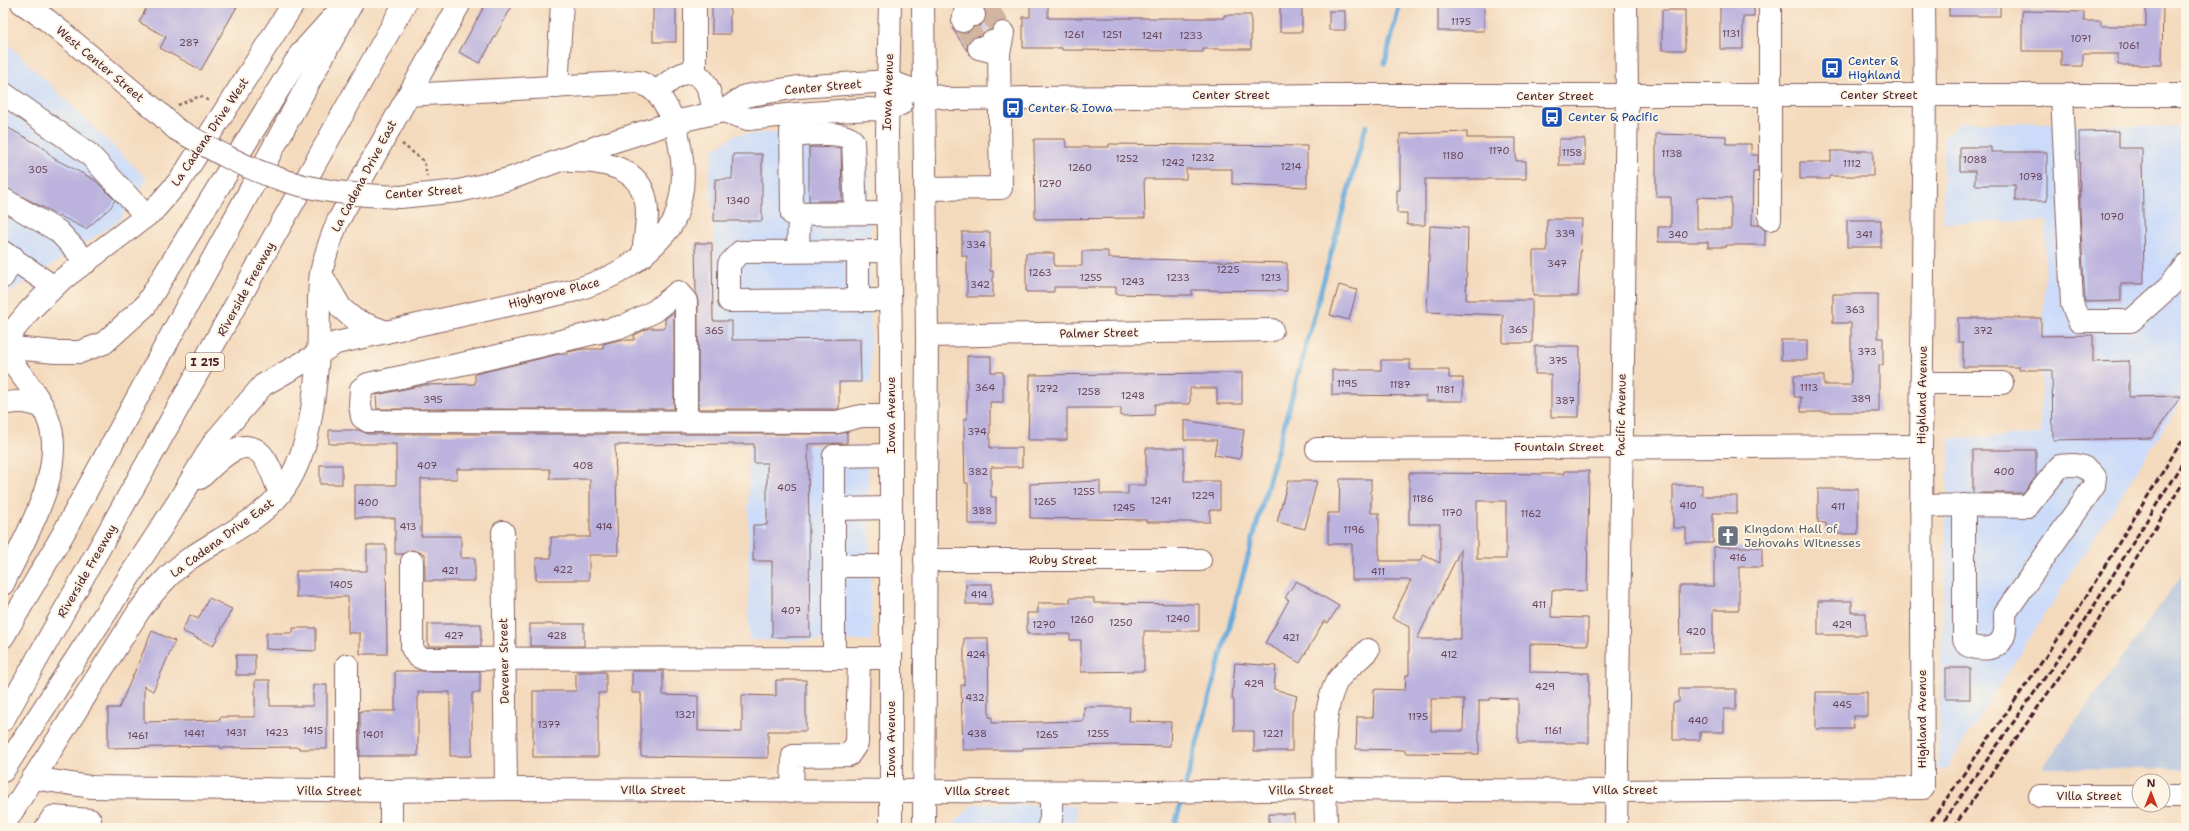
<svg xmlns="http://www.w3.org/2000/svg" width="2189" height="831" font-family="'Shantell Sans',sans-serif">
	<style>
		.built { fill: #cbdbf9 }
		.industrial { fill: #b7c5de }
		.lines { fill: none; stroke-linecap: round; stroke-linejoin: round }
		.stream { stroke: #66abdc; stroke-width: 5 }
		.building { fill: #bbb2de; fill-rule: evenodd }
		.minor-tunnel { stroke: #d2b5a0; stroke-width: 22; stroke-dasharray: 22 11; stroke-linecap: butt }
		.minor-casing { stroke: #86605e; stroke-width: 24 }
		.major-casing { stroke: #86605e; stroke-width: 24 }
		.highway-casing { stroke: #86605e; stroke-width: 24 }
		.path { stroke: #86605e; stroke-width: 2.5; stroke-dasharray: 3 3; stroke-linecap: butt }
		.minor { stroke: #fff; stroke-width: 22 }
		.major { stroke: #fff; stroke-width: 22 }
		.highway { stroke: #fff; stroke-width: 22 }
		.rail { stroke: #4a1f2b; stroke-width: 3; stroke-dasharray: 6 3; stroke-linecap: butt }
		.major-bridge-casing { stroke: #86605e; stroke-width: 24; stroke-linecap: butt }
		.major-bridge { stroke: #fff; stroke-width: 22 }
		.labels { text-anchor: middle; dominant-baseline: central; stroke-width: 4; stroke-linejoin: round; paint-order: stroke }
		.number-label { font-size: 10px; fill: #664458 }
		.shield { fill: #fcf5e5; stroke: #7f5f63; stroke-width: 1 }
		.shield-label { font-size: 11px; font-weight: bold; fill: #4a1f2b }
		.transit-label { font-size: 12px; fill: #164399; stroke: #fcf5e5; text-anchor: start }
		.street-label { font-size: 12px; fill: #4a1f2b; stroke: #fcf5e5 }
		.worship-label { font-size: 12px; fill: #5b616d; stroke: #fcf5e5; text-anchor: start }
	</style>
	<rect width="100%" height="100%" fill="#fcf5e5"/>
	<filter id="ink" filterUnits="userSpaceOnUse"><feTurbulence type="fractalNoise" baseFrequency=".025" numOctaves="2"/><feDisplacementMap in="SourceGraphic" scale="8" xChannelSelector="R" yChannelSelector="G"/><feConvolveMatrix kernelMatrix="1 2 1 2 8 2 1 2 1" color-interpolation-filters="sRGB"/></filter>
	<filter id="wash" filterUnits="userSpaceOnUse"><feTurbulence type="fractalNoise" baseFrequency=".012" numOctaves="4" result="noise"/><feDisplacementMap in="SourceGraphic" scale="16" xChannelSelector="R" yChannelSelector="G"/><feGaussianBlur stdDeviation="0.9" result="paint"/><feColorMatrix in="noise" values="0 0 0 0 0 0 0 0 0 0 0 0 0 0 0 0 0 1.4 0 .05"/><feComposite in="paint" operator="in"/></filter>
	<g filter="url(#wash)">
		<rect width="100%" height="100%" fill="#f4dabd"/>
		<g class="built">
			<polygon points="3,39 147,179 119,221 8,294 3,295"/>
			<polygon points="1961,122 2186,127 2186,394 1946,769 1937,769 1950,438 2040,435 2046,221 1943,223 1943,138"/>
			<polygon points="846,127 863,136 870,152 871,383 714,382 714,237 709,175 713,150 736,135"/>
			<polygon points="748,446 868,446 872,641 749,640"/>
			<polygon points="974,804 1076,806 1077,828 949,828"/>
		</g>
		<polygon class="industrial" points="2186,570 2186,769 2042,768"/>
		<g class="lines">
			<g class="stream">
				<polyline points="1385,63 1400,3"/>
				<polyline points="1185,787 1366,126"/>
				<polyline points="1174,828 1183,796"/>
			</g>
		</g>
		<g id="blocks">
			<g class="building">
				<polygon points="149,3 239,3 201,70 160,48 166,37 139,22"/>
				<polygon points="486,3 514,3 480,63 459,52"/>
				<rect x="653" y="3" width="23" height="39"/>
				<polygon points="1030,3 1048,3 1048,18 1224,18 1224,15 1251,15 1251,49 1203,49 1203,52 1178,52 1178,51 1062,50 1062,48 1023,48 1023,17 1030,17"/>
				<rect x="1280" y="3" width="22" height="29"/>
				<rect x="1438" y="3" width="46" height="28"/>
				<polygon points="1720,3 1754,3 1754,17 1743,17 1743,49 1720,49"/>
				<rect x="1949" y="3" width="51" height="13"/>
				<polygon points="2146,3 2163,3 2162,65 2118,65 2118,54 2083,54 2083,66 2061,66 2061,51 2022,51 2022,11 2084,12 2084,21 2101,21 2101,26 2146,26"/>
				<rect x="712" y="4" width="18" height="30"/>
				<polygon points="990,5 1000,21 994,24 991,30 970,39 967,45 967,51 952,28 960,33 966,33 973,27 980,26 985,20 986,14 984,8"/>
				<rect x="1662" y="10" width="23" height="40"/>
				<rect x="1329" y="11" width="16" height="19"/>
				<polygon points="3,125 44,148 53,158 95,180 115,200 111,207 86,229 3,187"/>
				<polygon points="2119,131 2119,148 2142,148 2144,284 2121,284 2121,301 2085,302 2080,214 2079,132"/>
				<polygon points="1467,132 1467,138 1516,138 1516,161 1526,161 1526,179 1425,179 1425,225 1407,225 1407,213 1397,213 1397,190 1400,190 1400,134"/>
				<path d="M 1656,134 L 1726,136 L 1726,144 L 1751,144 L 1751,155 L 1758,155 L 1758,171 L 1753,171 L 1752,225 L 1759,225 L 1765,230 L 1765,245 L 1726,245 L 1726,247 L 1708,247 L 1708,242 L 1658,242 L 1658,227 L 1671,227 L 1671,197 L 1656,197 ZM 1697,197 L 1731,198 L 1731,229 L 1697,229 Z"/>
				<polygon points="1034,139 1065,139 1066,147 1109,147 1109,144 1307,146 1307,187 1232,184 1232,169 1186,169 1186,179 1144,179 1145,218 1035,219"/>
				<rect x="1559" y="139" width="26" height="26"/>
				<polygon points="809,147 841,148 842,201 809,201"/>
				<polygon points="1960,147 1991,147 1991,152 2047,152 2047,201 2015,201 2015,185 1975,185 1975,171 1960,171"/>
				<polygon points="1831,151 1873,151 1873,176 1829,176 1829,179 1800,179 1800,162 1831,162"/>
				<polygon points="733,154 762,154 762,221 714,221 715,179 732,179"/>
				<polygon points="1547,219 1582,219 1578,296 1533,296 1533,251 1547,251"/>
				<rect x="1847" y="220" width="34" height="27"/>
				<polygon points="1430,226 1468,228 1466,300 1532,300 1532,343 1503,343 1503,315 1427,312"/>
				<polygon points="962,232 990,232 990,271 993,271 993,297 967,297 967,256 962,256"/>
				<polygon points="695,243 712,243 713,321 732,321 732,340 860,339 861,382 839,382 839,409 698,409 698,301 696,294"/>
				<polygon points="1082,251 1108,251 1108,258 1287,263 1287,291 1192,290 1192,295 1163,295 1116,294 1116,287 1054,287 1054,292 1026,292 1026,253 1054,253 1054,266 1082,266"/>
				<polygon points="1339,285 1357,290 1349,320 1330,315"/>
				<polygon points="1833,294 1878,294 1878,338 1883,338 1883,365 1879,365 1879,412 1801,412 1801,397 1794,397 1794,376 1824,376 1824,385 1851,385 1851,323 1833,323"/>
				<polygon points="674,312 674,409 377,409 376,395 424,385 475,384 475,374 559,354 568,354 568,352 582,349 603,349 603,344 619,340 634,340 634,335 649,328 665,328 665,319"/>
				<polygon points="1958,318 2041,318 2041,336 2093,335 2093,362 2129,361 2129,397 2181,396 2152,438 2053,440 2052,370 2019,370 2019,367 1963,367 1963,342 1958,342"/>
				<rect x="1781" y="340" width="26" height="20"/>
				<polygon points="1535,346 1580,346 1579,417 1551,417 1551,374 1535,374"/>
				<polygon points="967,356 991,356 991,372 1003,372 1003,402 990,402 990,448 1022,448 1022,467 991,467 991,497 996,497 996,524 968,524 968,483 965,483 964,443 964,419 967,419"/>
				<polygon points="1381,360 1410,360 1410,370 1449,370 1449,378 1463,378 1463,401 1426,401 1426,396 1332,395 1332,370 1381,370"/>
				<polygon points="1217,373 1242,373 1242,404 1217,404 1217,388 1190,388 1190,404 1155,404 1154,415 1121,416 1121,408 1067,408 1067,440 1028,440 1030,375"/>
				<polygon points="1184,420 1244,430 1240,459 1214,455 1217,440 1184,440"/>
				<polygon points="329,430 359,430 368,434 837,434 847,432 847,443 808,444 810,637 772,637 772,561 753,561 753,525 767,525 767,463 754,463 754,444 615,445 618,555 589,555 589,580 536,580 536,558 551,558 551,537 590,537 590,479 550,479 550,469 457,469 457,479 421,479 421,536 461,536 461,558 475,558 475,581 425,581 425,554 412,550 403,554 395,554 395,518 355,518 355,485 396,485 396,444 329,444"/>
				<polygon points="1146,448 1184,448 1184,481 1220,481 1220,510 1210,510 1210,522 1146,522 1146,520 1030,518 1030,484 1100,481 1100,494 1128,494 1128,485 1146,485"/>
				<polygon points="1973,450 2036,450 2036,477 2023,493 1973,493"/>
				<rect x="320" y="465" width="22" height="19"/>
				<path d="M 1564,471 L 1589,471 L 1587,591 L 1552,590 L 1551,617 L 1588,618 L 1588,645 L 1530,644 L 1530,672 L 1589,673 L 1589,743 L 1518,743 L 1518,699 L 1490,698 L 1490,700 L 1479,700 L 1479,754 L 1405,753 L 1405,750 L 1356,749 L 1357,717 L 1373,717 L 1374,689 L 1405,690 L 1406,675 L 1409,675 L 1409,627 L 1392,618 L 1411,580 L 1352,580 L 1352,544 L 1328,544 L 1328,513 L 1339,513 L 1340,479 L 1371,479 L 1371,513 L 1379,513 L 1379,561 L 1420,561 L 1423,555 L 1440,563 L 1440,524 L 1409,524 L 1409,473 L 1564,474 ZM 1477,501 L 1506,501 L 1506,559 L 1477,559 ZM 1461,549 L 1461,639 L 1417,639 L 1440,592 ZM 1431,699 L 1464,699 L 1463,731 L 1431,731 Z"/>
				<polygon points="1288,481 1317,481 1305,529 1277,522"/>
				<polygon points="1673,485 1702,485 1702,496 1737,496 1737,513 1713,513 1713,543 1686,543 1686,528 1673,528"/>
				<polygon points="1818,489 1858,489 1858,534 1826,534 1826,523 1818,523"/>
				<polygon points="367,545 386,545 387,654 360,654 360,633 348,633 348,597 296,597 296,571 367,571"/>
				<polygon points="1714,547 1762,547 1762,567 1739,567 1739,610 1713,610 1713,653 1680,653 1679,586 1714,586"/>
				<polygon points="1296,581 1339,606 1328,623 1324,621 1300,663 1265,643 1289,600 1285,598"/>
				<rect x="966" y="584" width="26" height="20"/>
				<polygon points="209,598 232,609 213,646 182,631 190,615 198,619"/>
				<polygon points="1070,598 1094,598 1094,603 1199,604 1199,631 1144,631 1144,671 1081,672 1081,640 1070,640 1070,634 1027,634 1027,613 1038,613 1038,603 1070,603"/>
				<polygon points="1818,601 1852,601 1852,613 1866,613 1866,635 1818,635"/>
				<rect x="428" y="624" width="53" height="22"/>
				<rect x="530" y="624" width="54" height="22"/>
				<polygon points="293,628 316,628 316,651 266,649 266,633 293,633"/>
				<polygon points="152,631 175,641 153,691 144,686 144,722 220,720 220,717 255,717 255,680 270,680 270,706 313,706 313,685 327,685 327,749 299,749 299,747 220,748 220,746 108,748 108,708 119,708"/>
				<polygon points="964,638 988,638 989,717 992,717 992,723 1084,721 1084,707 1130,707 1129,721 1171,722 1170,746 1112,745 1023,748 1023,750 963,750 961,685 964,685"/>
				<rect x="236" y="655" width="19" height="20"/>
				<polygon points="1235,663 1276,666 1274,689 1297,696 1292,712 1292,751 1254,751 1254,731 1234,731 1234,700 1232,699"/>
				<rect x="1946" y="668" width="24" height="31"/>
				<polygon points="395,671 480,671 480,693 472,693 472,756 450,756 450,692 418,692 418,756 360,756 360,711 395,711"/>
				<polygon points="632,671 663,671 663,695 698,696 698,731 742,732 742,695 776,696 776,680 806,680 806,731 768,731 768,758 641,756 641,693 632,693"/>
				<polygon points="576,672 606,672 606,693 598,693 598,757 533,757 533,691 576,691"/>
				<polygon points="1679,689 1736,689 1736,709 1724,709 1724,732 1700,732 1700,740 1673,740 1673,703 1679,702"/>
				<polygon points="1816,692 1867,692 1867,716 1853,716 1853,729 1816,729"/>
				<rect x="1269" y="814" width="25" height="14"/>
			</g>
		</g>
	</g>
	<g filter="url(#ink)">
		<use href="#blocks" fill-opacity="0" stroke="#86605e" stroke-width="1"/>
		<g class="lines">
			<g class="minor-tunnel">
				<polyline points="987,7 1003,33"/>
				<polyline points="963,21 979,48"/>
			</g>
			<g class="minor-casing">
				<g id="minor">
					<polyline points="695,3 695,74"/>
					<polyline points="963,21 967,4 974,15"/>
					<polyline points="991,42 999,53 1003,33"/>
					<polyline points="557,87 562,3"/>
					<path d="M 657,92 C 671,79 693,59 707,86 C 711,94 712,105 715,113"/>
					<polyline points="3,93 89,154 146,216"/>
					<path d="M 408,95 L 639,82 C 660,90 664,103 675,122"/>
					<polyline points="2062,95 2072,304 2079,321 2131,321 2170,286 2186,265"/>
					<polyline points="791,115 792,214 889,213"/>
					<path d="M 791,136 C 807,135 842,130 853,141 L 856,213"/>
					<polyline points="925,189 1001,188 999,53 979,48"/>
					<polyline points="3,199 58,231 87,262"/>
					<polyline points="1770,219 1770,3"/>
					<polyline points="798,251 799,214"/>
					<polyline points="858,251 858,300"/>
					<polyline points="890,251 740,252 729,264 729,301 890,300"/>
					<polyline points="3,252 54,287"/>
					<polyline points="3,277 13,257"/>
					<polyline points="927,336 1272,330"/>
					<polyline points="1922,383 2002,383"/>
					<polyline points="686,421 686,301 678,292 655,311 624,326 485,359 368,384 361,389 360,405 362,417 368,421 837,422 861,416 891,416"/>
					<polyline points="1317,449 1921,446"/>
					<path d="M 1921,506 C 1957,505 1992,505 2028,506 L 2060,466 C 2075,464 2086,464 2095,477 L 2094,486 L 2005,613 C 2005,620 2006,629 2004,635 C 1999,652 1979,650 1967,645 L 1964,639 L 1964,505"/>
					<polyline points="834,509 891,508"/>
					<polyline points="503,532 506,789"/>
					<polyline points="925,560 1200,560"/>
					<polyline points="412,562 412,648 417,656 424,659 890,658"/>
					<polyline points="834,566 890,566"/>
					<polyline points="834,658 834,456 891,455"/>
					<polyline points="347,665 347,791"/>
					<polyline points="33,778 91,787 391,791 506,789 1152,792 1326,789 1616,791 1923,788 1921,446 1925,95 1924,3"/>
					<polyline points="792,791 793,756 849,755 857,743 859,658"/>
					<polyline points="2040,796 2139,796"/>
					<polyline points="2163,796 2186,796"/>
					<polyline points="46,828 53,817 90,820 90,828"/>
					<polyline points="391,828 391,791"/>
					<polyline points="1048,828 1051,819 1051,792"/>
					<path d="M 1326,828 C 1326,787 1318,719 1336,683 C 1341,673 1360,659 1368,650"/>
					<polyline points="1616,828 1627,96 1626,3"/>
				</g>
			</g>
			<g class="major-casing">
				<g id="major">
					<polyline points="22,3 47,20 159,113 176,129"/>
					<polyline points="890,3 887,134 891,341 891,828"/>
					<polyline points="923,3 927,336 924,828"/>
					<polyline points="723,111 748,119 797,114 868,109 887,110 901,104"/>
					<path d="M 571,161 C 607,161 647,168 647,213 C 647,227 644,242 643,256"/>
					<polyline points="400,197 459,191 509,179 599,146 675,122 723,111 745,96 798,87 889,81 924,94 952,99 1324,95 2186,95"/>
					<polyline points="321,274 341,308 355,320 386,332"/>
					<polyline points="3,343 29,311 59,282 153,211 181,179 294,3"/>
					<path d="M 318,354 L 336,343 L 572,291 C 607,280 629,270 656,243 C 661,237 668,231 672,224 C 677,217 679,204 681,195 C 686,171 680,145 675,122"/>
					<path d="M 3,826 L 139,611 C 154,592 169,573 189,559 C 216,540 260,520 280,494 C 310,456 314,401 318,355 C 320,328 317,300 321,273 C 325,255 331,238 338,221 L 460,3"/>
				</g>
			</g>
			<g class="highway-casing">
				<g id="highway">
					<polyline points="3,347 55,352 80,352 104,343 145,306 301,53 337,13"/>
					<path d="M 3,350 C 18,372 39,394 48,419 C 68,469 24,539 3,584"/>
					<path d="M 3,404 C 18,400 29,402 43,407"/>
					<path d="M 200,478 C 214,465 242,432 262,455 C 271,466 275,481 280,494"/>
					<polyline points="3,637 63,534 352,3"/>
					<polyline points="3,720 405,3"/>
					<polyline points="3,771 178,502 214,442 263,385 318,354"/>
				</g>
			</g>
			<g class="path">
				<polyline points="178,105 200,96 209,101"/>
				<polyline points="402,144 424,161 427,176"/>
			</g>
			<use href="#minor" class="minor"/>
			<use href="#major" class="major"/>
			<use href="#highway" class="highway"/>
			<g class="rail">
				<polyline points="1926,828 2074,616 2186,434"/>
				<polyline points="1939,828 2084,622 2186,457"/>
				<polyline points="1953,828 2093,629 2186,478"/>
			</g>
			<g class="major-bridge-casing">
				<path id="major-bridge" d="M 176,129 C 208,147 239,165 274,177 C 314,192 358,195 400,197"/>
			</g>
			<use href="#major-bridge" class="major-bridge"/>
		</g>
	</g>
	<defs>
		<g id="bus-square" transform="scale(1.15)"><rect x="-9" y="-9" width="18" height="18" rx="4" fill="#1a4fb4" stroke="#fcf5e5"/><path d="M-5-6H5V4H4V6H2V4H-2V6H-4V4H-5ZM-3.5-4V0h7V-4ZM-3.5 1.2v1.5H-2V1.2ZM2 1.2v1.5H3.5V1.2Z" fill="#fff"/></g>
		<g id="church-square" transform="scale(1.15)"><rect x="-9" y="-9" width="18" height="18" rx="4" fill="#6b7280" stroke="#fcf5e5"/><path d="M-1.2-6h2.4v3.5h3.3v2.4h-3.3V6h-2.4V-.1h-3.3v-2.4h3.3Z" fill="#fff"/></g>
	</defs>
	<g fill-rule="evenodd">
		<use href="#bus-square" x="1832" y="68"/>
		<use href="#bus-square" x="1013" y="108"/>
		<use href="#bus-square" x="1552" y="117"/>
		<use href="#church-square" x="1728" y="536"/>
	</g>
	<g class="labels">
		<g class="number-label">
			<text x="1461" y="21">1175</text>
			<text x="1731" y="33">1131</text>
			<text x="1074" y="34">1261</text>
			<text x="1112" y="34">1251</text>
			<text x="1152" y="35">1241</text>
			<text x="1191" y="35">1233</text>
			<text x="2081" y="38">1071</text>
			<text x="189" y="42">287</text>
			<text x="2129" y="45">1061</text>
			<text x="1499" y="150">1170</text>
			<text x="1572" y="152">1158</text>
			<text x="1672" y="153">1138</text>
			<text x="1453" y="155">1180</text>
			<text x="1203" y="157">1232</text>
			<text x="1127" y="158">1252</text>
			<text x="1975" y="159">1088</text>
			<text x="1173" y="162">1242</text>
			<text x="1852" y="163">1112</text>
			<text x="1291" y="166">1214</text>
			<text x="1080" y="167">1260</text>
			<text x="38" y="169">305</text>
			<text x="2031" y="176">1078</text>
			<text x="1050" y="183">1270</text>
			<text x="738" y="200">1340</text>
			<text x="2112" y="216">1070</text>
			<text x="1565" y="233">339</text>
			<text x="1678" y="234">340</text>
			<text x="1864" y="234">341</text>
			<text x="976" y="244">334</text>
			<text x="1557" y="263">347</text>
			<text x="1228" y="269">1225</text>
			<text x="1040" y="272">1263</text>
			<text x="1091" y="277">1255</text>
			<text x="1178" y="277">1233</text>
			<text x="1271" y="277">1213</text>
			<text x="1133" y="281">1243</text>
			<text x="980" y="284">342</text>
			<text x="1855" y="309">363</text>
			<text x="1518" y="329">365</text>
			<text x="714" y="330">365</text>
			<text x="1983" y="330">372</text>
			<text x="1867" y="351">373</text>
			<text x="1558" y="360">375</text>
			<text x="1347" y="383">1195</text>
			<text x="1400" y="384">1187</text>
			<text x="985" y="387">364</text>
			<text x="1809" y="387">1113</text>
			<text x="1047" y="388">1272</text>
			<text x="1445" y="389">1181</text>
			<text x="1089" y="391">1258</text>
			<text x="1133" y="395">1248</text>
			<text x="1861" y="398">389</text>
			<text x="433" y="399">395</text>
			<text x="1565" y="400">387</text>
			<text x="977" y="431">374</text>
			<text x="427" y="465">407</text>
			<text x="583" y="465">408</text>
			<text x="978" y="471">382</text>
			<text x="2004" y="471">400</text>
			<text x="787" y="487">405</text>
			<text x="1084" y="491">1255</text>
			<text x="1203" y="495">1229</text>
			<text x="1423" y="498">1186</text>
			<text x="1161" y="500">1241</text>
			<text x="1045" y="501">1265</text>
			<text x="368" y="502">400</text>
			<text x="1688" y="505">410</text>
			<text x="1838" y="506">411</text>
			<text x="1124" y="507">1245</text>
			<text x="982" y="510">388</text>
			<text x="1452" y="512">1170</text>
			<text x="1531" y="513">1162</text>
			<text x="408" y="526">413</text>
			<text x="604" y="526">414</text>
			<text x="1354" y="529">1196</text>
			<text x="1738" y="557">416</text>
			<text x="563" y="569">422</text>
			<text x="450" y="570">421</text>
			<text x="1378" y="571">411</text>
			<text x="341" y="584">1405</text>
			<text x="979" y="594">414</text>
			<text x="1539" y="604">411</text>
			<text x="791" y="610">407</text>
			<text x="1178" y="618">1240</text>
			<text x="1082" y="619">1260</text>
			<text x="1121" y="622">1250</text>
			<text x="1044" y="624">1270</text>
			<text x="1842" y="624">429</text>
			<text x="1696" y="631">420</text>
			<text x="454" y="635">427</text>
			<text x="557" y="635">428</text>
			<text x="1291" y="637">421</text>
			<text x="976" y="654">424</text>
			<text x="1449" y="654">412</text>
			<text x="1254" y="683">429</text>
			<text x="1545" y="686">429</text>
			<text x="975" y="697">432</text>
			<text x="1842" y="704">445</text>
			<text x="685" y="714">1321</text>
			<text x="1418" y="716">1175</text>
			<text x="1698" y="720">440</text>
			<text x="549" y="724">1377</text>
			<text x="313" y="730">1415</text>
			<text x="1553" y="730">1161</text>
			<text x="236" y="732">1431</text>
			<text x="277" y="732">1423</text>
			<text x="194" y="733">1441</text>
			<text x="977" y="733">438</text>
			<text x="1098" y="733">1255</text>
			<text x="1273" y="733">1221</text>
			<text x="373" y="734">1401</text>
			<text x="1047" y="734">1265</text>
			<text x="138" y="735">1461</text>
		</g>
		<rect class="shield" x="186" y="353" width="38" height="18" rx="3"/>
		<g class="shield-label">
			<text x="205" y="362">I 215</text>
		</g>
		<g class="transit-label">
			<text x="1848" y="61">Center &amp;<tspan x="1848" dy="14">Highland</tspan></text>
			<text x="1028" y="108">Center &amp; Iowa</text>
			<text x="1568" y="117">Center &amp; Pacific</text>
		</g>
		<g class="street-label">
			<text transform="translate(100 64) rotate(40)">West Center Street</text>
			<text transform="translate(823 87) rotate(-5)">Center Street</text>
			<text transform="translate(888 92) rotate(-88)">Iowa Avenue</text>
			<text x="1231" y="95">Center Street</text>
			<text x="1879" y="95">Center Street</text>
			<text x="1555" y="96">Center Street</text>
			<text transform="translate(210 132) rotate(-56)">La Cadena Drive West</text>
			<text transform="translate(364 176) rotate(-62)">La Cadena Drive East</text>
			<text transform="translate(424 192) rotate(-4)">Center Street</text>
			<text transform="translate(246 289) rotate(-61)">Riverside Freeway</text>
			<text transform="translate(554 293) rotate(-14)">Highgrove Place</text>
			<text transform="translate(1099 333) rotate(-1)">Palmer Street</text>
			<text transform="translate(1922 395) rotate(-89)">Highland Avenue</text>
			<text transform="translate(891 415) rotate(-90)">Iowa Avenue</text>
			<text transform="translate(1621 415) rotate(-89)">Pacific Avenue</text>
			<text x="1559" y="447">Fountain Street</text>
			<text transform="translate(222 538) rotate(-36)">La Cadena Drive East</text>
			<text x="1063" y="560">Ruby Street</text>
			<text transform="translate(87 571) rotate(-60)">Riverside Freeway</text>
			<text transform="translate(504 661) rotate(-91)">Devener Street</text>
			<text transform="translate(1922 719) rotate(-90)">Highland Avenue</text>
			<text transform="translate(891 739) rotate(-90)">Iowa Avenue</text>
			<text x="653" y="790">Villa Street</text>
			<text transform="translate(1301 790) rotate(-1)">Villa Street</text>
			<text x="1625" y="790">Villa Street</text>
			<text transform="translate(329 791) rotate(1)">Villa Street</text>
			<text x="977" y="791">Villa Street</text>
			<text x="2089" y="796">Villa Street</text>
		</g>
		<g class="worship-label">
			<text x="1744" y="529">Kingdom Hall of<tspan x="1744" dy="14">Jehovahs Witnesses</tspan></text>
		</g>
	</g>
	<rect width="2189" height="831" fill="none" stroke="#fcf5e5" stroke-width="16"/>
	<g transform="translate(2151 793)"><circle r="19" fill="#fcf5e5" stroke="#b59f9b"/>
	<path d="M0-3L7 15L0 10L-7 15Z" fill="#c8321e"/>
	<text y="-6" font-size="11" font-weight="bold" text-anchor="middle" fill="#4a1f2b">N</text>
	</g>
</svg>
